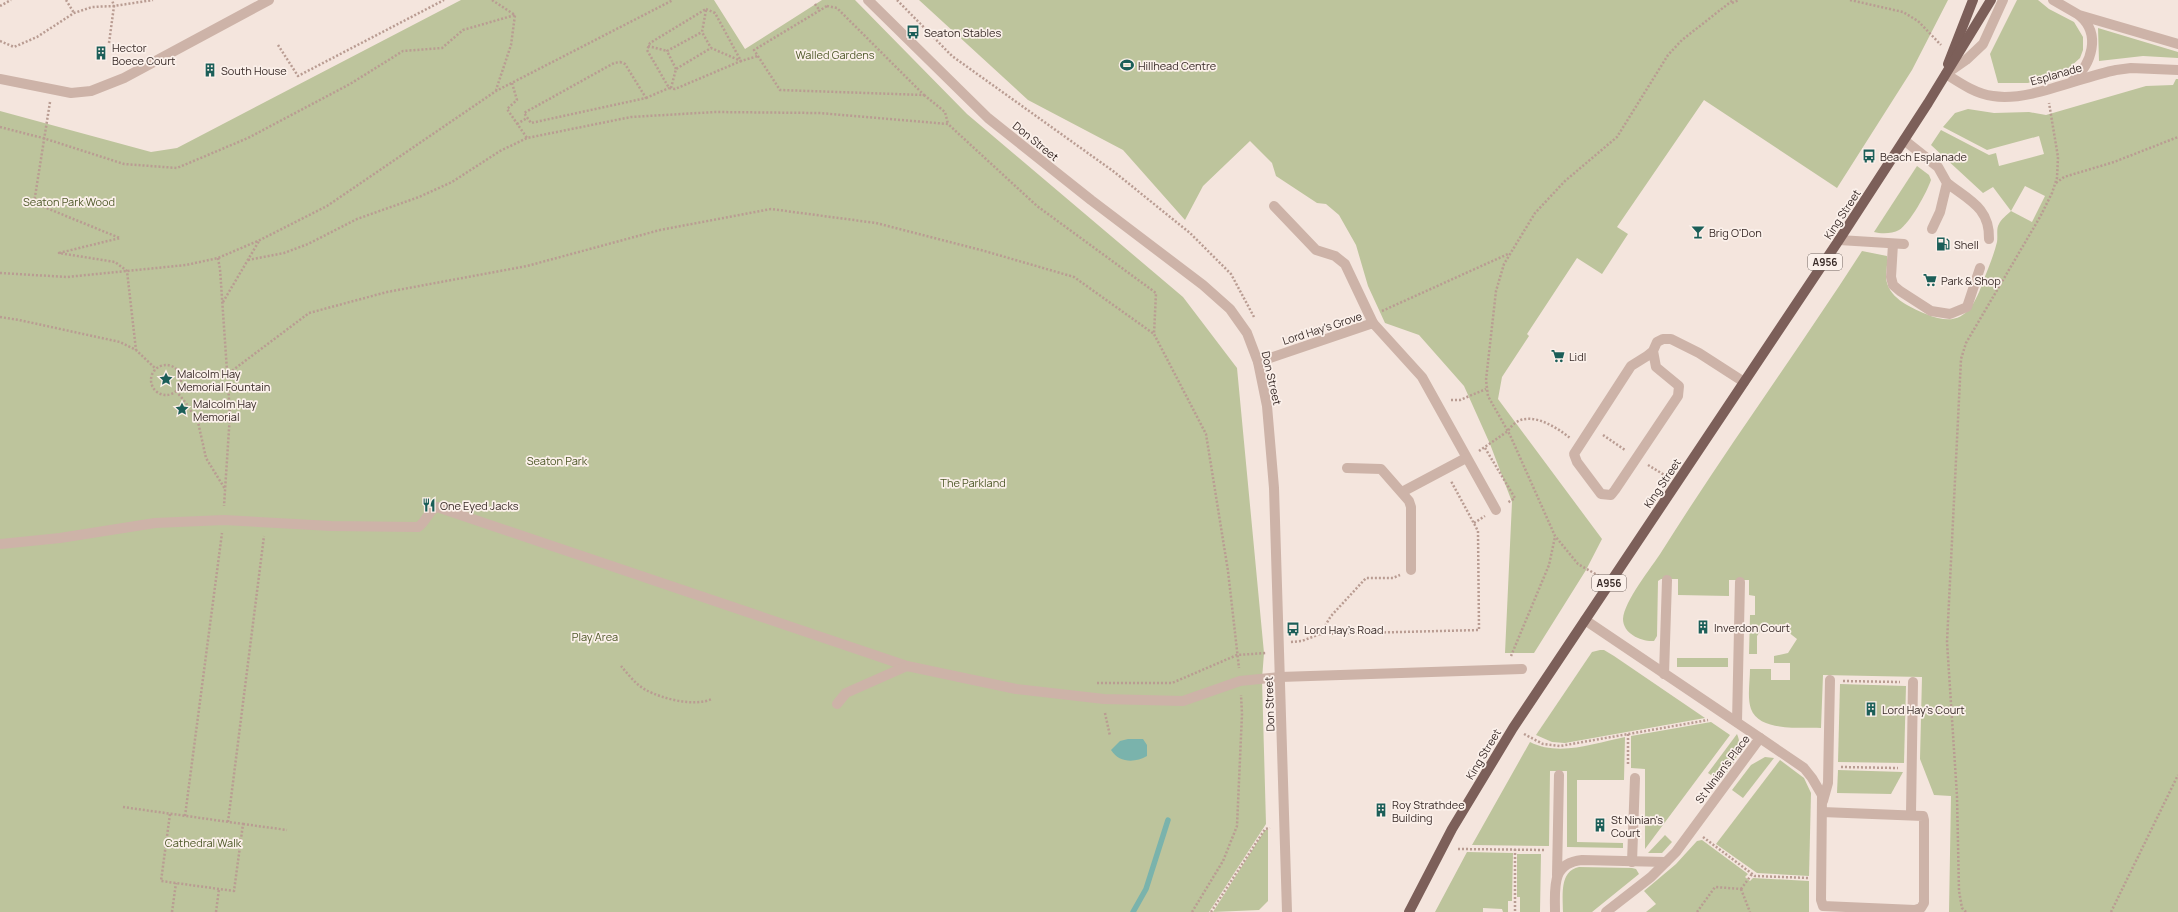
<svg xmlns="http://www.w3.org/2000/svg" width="2178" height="912" font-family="Manrope,sans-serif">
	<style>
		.green { fill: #bdc49c; fill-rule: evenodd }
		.water { fill: #7ab3ac }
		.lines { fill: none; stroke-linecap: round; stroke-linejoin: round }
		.stream { stroke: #7ab3ac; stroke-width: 5.5 }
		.path { stroke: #b99c92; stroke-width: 2.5; stroke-dasharray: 2 2; stroke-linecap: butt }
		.service { stroke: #cdb3a8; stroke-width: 10 }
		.minor { stroke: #cdb3a8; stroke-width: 10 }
		.tertiary { stroke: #cdb3a8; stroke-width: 10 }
		.primary { stroke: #7c5f59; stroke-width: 10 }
		.labels { text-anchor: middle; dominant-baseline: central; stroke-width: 3.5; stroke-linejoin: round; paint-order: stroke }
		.shield { fill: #fbf0ea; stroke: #736662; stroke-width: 1 }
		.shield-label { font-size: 10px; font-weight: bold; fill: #392b28 }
		.poi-label { font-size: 11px; fill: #392b28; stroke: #fbf0ea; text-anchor: start }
		.park-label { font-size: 11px; fill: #4f592a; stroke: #fbf0ea }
		.street-label { font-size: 11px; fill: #392b28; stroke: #fbf0ea }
	</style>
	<rect width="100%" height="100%" fill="#f4e5dd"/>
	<g class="green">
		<polygon points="461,0 714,0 745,49 822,0 855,0 967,114 1183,297 1237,368 1264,653 1262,679 1266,824 1209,912 0,912 0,111 151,152 177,148"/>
		<polygon points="919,0 1948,0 1912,70 1837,188 1704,100 1617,227 1628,234 1602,274 1577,258 1527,334 1529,336 1502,377 1498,399 1602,539 1586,570 1534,653 1505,653 1512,502 1490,444 1464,386 1419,335 1385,323 1368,286 1356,245 1339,215 1326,204 1317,203 1276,176 1272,163 1250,141 1203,186 1185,220 1123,150 1028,100"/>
		<polygon points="2017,0 2038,0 2049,9 2074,22 2083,37 2083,50 2080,58 2069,68 2028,83 1998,83 1990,54"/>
		<polygon points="2098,28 2178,52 2178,58 2143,56 2099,61"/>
		<path d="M 2176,79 L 2178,79 L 2178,912 L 1949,912 L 1951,796 L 1934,795 L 1920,759 L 1922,677 L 1823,675 L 1821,728 C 1802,727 1759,732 1751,709 C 1747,698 1750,681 1750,669 L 1771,669 L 1771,680 L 1790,680 L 1790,663 L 1774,663 L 1774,656 L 1788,653 L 1797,639 L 1783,628 L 1763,627 L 1757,636 L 1757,654 L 1749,654 L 1750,615 L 1755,615 L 1755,596 L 1749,595 L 1749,580 L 1729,580 L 1729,596 L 1678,595 L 1678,579 L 1661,579 L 1658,581 L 1657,636 L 1654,641 C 1642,642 1623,634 1623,619 C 1624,601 1652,567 1662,551 C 1726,449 1797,352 1862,251 L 1887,256 C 1888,263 1886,270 1886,277 C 1887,297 1909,307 1926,314 C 1961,329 1973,311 1984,279 C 1989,267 1994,254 1997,242 C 1998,236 1996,228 1999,224 C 2001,219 2007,215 2011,211 L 1993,187 L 1983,193 L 1931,145 L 1941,130 L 1989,155 L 1996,153 L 1999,166 L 2044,154 L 2039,136 L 1987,150 L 1943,127 L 1955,113 L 1968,109 L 1994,113 L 2029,112 L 2046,115 L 2146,86 L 2173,85 ZM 2025,186 L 2045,196 L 2032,222 L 2011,211 Z"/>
		<path d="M 1917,166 L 1929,175 L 1931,180 C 1927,192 1910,223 1899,230 C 1892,234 1881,234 1874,232 Z"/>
		<polygon points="1600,650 1604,650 1614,656 1705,718 1565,743 1552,742 1536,735 1592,652"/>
		<rect x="1677" y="658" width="51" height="9"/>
		<polygon points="1840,684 1906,686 1904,763 1838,762"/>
		<polygon points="1711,722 1730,735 1645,849 1645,769 1631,768 1631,736"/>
		<path d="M 1737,734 C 1745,752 1730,768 1720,781 L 1708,773 Z"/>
		<path d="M 1625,737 L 1624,780 L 1577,780 L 1577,842 L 1623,843 L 1623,848 L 1567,847 L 1567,771 L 1550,771 L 1549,846 L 1472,845 L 1530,742 C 1559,757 1595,743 1625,737 Z"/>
		<polygon points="1765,757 1774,758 1743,798 1732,790 1751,765"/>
		<polygon points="1780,760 1804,778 1811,793 1809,876 1757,873 1716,844"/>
		<polygon points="1838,770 1903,772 1891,794 1837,793"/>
		<polygon points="1265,830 1268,830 1268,901 1259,910 1213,912"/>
		<polygon points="1665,835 1672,842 1662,853 1648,853"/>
		<polygon points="1702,840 1748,874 1745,877 1750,881 1753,878 1809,881 1809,912 1646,912 1656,904 1644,891 1676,864 1697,841"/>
		<polygon points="1467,852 1513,853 1512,901 1508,901 1508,912 1503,912 1502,909 1483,908 1483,912 1435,912"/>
		<polygon points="1517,854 1541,854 1540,912 1520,912 1520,897 1517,897"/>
		<path d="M 1579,867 L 1632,868 L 1636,869 L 1639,874 L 1592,912 L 1563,912 C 1563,896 1559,871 1579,867 Z"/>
	</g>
	<path class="water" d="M 1128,739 L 1143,739 L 1147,745 L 1147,756 C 1135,763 1119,763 1111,750 L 1120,741 Z"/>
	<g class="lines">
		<polyline class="stream" points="1133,912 1146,889 1168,820"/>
		<g class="path">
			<polyline points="66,0 74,13"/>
			<polyline points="492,0 515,15 511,45 496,90"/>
			<polyline points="897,0 952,56 1113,171 1190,233 1231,274 1254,317"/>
			<polyline points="1850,0 1903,12 1918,21 1941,45"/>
			<polyline points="1732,3 1739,0"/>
			<polyline points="815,4 820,11"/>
			<polyline points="0,6 11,0"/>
			<polygon points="827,6 837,8 924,95 780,90 754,50"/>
			<polygon points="706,9 715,13 741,61 675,89 669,88 647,50 650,43"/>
			<polyline points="706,10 702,32 711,48"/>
			<polyline points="0,41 14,47 37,37 74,13 92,7 114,6 153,0"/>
			<polyline points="109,43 114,6 112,0"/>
			<polyline points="278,45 298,76 444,0"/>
			<polyline points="648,46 667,51"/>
			<polygon points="620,62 625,64 646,98 531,123 524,113 614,63"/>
			<polyline points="676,69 667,51 702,32"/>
			<polyline points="512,83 517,100 507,109 527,138"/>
			<polyline points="671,88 676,69 711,48 741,61 758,56"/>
			<polyline points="924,95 945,112 948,124"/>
			<polyline points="646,98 669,88"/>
			<polyline points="50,102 34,203 120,238 59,253 115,262 127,271 136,350"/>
			<polyline points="517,124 527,118"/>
			<polyline points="0,127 43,138 124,164 177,168 248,138 350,84 403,51 442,48 463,30 515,15"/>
			<polyline points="2056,183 2064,177 2114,162 2178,137"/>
			<polyline points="218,258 220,269 230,414 224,506"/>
			<polyline points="248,260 284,253 308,244 357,219 419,197 452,182 500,151 527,138 631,117 715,112 819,113 948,124 1037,206 1156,293 1154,334 1206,434 1228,571 1239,668"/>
			<polyline points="0,273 67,277 186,265 218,258 260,240 327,206 496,91 673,0"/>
			<polyline points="223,302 259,241"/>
			<polyline points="1382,311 1508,254"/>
			<polyline points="0,317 19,320 120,342 136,350 156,369"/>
			<circle cx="166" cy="380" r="15"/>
			<polyline points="229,373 309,313 387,292 527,266 660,230 771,209 876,223 981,250 1074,277 1154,334"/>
			<polyline points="176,391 186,403 198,422 206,458 225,489"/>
			<polyline points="1451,400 1460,400 1486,389"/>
			<polyline points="1603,435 1625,450"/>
			<polyline points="1485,448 1515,498 1507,503"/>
			<path d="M 1479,451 L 1508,431 C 1523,406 1554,425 1570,438"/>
			<polyline points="1648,465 1666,476"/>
			<polyline points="1474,523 1485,516"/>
			<polyline points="1599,576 1578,564 1555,536 1510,435 1488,396 1486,380 1496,291 1504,264 1535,213 1565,181 1617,137 1668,55 1682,40 1733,0"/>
			<polyline points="1320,634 1479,630 1478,531 1451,481"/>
			<polyline points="1291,642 1302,641 1320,634 1331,616 1366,578 1393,578 1400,575"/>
			<polyline points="1511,656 1549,565 1555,537"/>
			<path d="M 621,666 C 628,674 636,685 646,690 C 663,699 694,707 712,699"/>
			<polyline points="1843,681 1900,682"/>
			<polyline points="1097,683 1172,683 1237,655 1266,653"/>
			<polyline points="1105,713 1110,736"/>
			<polyline points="1524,734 1543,744 1560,746 1708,720"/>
			<polyline points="1628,734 1628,766"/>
			<polyline points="1841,767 1898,768"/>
			<polyline points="123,807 243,824 234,891 161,881 170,814"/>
			<polyline points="185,816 222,533"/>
			<polyline points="228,822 264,536"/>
			<polyline points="243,824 287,830"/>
			<polyline points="1703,837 1755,876 1809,878"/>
			<polyline points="1458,849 1545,850"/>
			<polyline points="1515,849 1515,912"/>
			<polyline points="1741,889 1750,912"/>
			<polyline points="1741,889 1752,874"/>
			<polyline points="172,912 176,883"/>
			<polyline points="216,912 219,889"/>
			<polyline points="1192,912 1223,861 1237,826 1242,714 1241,695"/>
			<polyline points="1211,912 1265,829 1270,828"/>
			<polyline points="1697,912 1715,887 1741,889"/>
			<polyline points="1966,912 1962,908 1959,891 1957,796 1947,642 1961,359 1966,343 2040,217 2052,193 2057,178 2058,157 2049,103"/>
			<polyline points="2111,912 2178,775"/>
		</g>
		<g class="service">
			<polyline points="1946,74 1966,60 1983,44 2003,0"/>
			<polyline points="0,79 71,93 91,91 124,78 269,0"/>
			<polyline points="1904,140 1938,167 1947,183 1940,212 1932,229"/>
			<path d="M 1947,183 C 1969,200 1990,208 1989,239"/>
			<polyline points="1839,240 1904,244"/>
			<polyline points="1893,244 1891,277 1893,285 1900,291 1931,311 1950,314 1967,307 1980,268"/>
			<polyline points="1653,351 1656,367 1679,386 1678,396 1615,490 1611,495 1601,494 1577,462 1574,454 1631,366 1647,356 1653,351 1657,342 1663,339 1671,339 1699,353 1744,382"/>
			<path d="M 1,544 L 60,538 L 155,523 L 224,520 L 331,526 L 418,527 C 426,523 428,510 437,507 L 907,666"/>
			<polyline points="1585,620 1760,738 1676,852 1651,877 1606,912"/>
			<polyline points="1664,674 1667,580"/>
			<polyline points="837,704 846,693 907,666 1016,689 1104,699 1183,701 1240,681 1280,677"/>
			<polyline points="1737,722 1740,582"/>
			<polyline points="1760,738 1804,768 1812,778 1822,795 1821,900 1823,906 1915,910 1921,908 1924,903 1924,820 1923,816 1822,812"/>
			<polyline points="1823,801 1828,783 1830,680"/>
			<polyline points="1911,814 1913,682"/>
			<polyline points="1632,862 1635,778"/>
			<polyline points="1557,875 1559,775"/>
			<path d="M 1555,912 C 1555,888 1551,863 1582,860 L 1666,862"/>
		</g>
		<g class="minor">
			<polyline points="868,0 988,118 1091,200 1203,285 1230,309 1247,333 1258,362 1267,406 1274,488 1287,912"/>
			<polyline points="1274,206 1316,250 1335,256 1345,264 1373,323"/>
			<polyline points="1258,362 1373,323 1422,377 1496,510"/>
			<polyline points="1347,468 1381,469 1409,501 1411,507 1411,570"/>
			<polyline points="1402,492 1466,458"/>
			<polyline points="1280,677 1522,669"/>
		</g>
		<g class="tertiary">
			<polyline points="2053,0 2079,15 2178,44"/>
			<path d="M 1946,74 C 1960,83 1976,94 1993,96 C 2028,102 2080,77 2116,70 L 2131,68 L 2178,70"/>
			<path d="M 2073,80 C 2092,64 2101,34 2080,16"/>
		</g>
		<g class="primary">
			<polyline points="1948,64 1973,0"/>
			<polyline points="1409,912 1452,829 1513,728 1839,240 1928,103 1991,0"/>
		</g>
	</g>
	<defs>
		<g id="bus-bare" transform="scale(1.08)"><path d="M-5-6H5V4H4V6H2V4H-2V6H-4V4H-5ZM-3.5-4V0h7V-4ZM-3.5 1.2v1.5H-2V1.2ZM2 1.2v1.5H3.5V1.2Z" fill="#1b5e58" stroke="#fbf0ea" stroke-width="2.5" paint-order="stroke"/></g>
		<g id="building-bare" transform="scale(1.08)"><path d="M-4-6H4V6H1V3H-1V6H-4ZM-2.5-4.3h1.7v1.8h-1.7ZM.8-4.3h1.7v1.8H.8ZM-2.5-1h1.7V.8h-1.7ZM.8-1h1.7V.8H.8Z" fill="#1b5e58" stroke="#fbf0ea" stroke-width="2.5" paint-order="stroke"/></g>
		<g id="stadium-bare" transform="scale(1.08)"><path d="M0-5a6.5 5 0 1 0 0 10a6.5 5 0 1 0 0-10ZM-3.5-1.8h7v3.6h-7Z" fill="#1b5e58" stroke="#fbf0ea" stroke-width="2.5" paint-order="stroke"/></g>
		<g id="bar-bare" transform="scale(1.08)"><path d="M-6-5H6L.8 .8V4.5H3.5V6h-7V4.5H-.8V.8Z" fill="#1b5e58" stroke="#fbf0ea" stroke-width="2.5" paint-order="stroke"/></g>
		<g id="fuel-bare" transform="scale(1.08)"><path d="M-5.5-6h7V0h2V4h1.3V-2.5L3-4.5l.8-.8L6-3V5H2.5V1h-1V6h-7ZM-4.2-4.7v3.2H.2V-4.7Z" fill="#1b5e58" stroke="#fbf0ea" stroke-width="2.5" paint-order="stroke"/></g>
		<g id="supermarket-bare" transform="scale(1.08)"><path d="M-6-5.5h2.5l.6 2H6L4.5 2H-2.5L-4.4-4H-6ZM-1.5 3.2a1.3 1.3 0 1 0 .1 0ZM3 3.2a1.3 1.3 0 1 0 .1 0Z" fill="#1b5e58" stroke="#fbf0ea" stroke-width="2.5" paint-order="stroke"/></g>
		<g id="sight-bare" transform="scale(1.08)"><path d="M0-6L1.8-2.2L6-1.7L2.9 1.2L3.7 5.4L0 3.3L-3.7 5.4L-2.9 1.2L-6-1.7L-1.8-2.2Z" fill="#1b5e58" stroke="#fbf0ea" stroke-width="2.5" paint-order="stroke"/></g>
		<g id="restaurant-bare" transform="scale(1.08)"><path d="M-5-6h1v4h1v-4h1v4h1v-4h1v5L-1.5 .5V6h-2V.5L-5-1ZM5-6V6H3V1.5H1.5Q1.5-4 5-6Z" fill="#1b5e58" stroke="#fbf0ea" stroke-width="2.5" paint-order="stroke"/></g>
	</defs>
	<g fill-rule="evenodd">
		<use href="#bus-bare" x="913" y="32"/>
		<use href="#building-bare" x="101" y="53"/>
		<use href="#stadium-bare" x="1127" y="65"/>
		<use href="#building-bare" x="210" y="70"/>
		<use href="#bus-bare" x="1869" y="156"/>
		<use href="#bar-bare" x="1698" y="232"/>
		<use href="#fuel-bare" x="1943" y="244"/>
		<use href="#supermarket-bare" x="1930" y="280"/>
		<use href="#supermarket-bare" x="1558" y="356"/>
		<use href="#sight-bare" x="166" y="379"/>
		<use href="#sight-bare" x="182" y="409"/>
		<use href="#restaurant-bare" x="429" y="505"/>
		<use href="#building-bare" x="1703" y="627"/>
		<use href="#bus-bare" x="1293" y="629"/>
		<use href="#building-bare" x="1871" y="709"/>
		<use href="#building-bare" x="1381" y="810"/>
		<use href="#building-bare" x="1600" y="825"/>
	</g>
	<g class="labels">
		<g class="shield">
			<rect x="1808" y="254" width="34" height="16" rx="3"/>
			<rect x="1592" y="575" width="34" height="16" rx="3"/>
		</g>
		<g class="shield-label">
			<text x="1825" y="262">A956</text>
			<text x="1609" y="583">A956</text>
		</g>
		<g class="poi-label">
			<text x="924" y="32">Seaton Stables</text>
			<text x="112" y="47">Hector<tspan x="112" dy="13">Boece Court</tspan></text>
			<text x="1138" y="65">Hillhead Centre</text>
			<text x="221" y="70">South House</text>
			<text x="1880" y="156">Beach Esplanade</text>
			<text x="1709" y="232">Brig O'Don</text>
			<text x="1954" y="244">Shell</text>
			<text x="1941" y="280">Park &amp; Shop</text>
			<text x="1569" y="356">Lidl</text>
			<text x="177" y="373">Malcolm Hay<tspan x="177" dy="13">Memorial Fountain</tspan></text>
			<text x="193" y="403">Malcolm Hay<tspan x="193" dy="13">Memorial</tspan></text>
			<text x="440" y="505">One Eyed Jacks</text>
			<text x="1714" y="627">Inverdon Court</text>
			<text x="1304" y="629">Lord Hay's Road</text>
			<text x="1882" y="709">Lord Hay's Court</text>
			<text x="1392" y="804">Roy Strathdee<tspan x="1392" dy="13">Building</tspan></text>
			<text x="1611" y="819">St Ninian's<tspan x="1611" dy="13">Court</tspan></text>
		</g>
		<g class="park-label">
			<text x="835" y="54">Walled Gardens</text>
			<text x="69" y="201">Seaton Park Wood</text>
			<text x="557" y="460">Seaton Park</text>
			<text x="973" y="482">The Parkland</text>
			<text x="595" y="636">Play Area</text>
			<text x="203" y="842">Cathedral Walk</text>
		</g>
		<g class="street-label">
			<text transform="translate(2056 74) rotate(-16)">Esplanade</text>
			<text transform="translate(1036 141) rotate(39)">Don Street</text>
			<text transform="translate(1842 214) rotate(-57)">King Street</text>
			<text transform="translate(1322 328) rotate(-18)">Lord Hay's Grove</text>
			<text transform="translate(1272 378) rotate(77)">Don Street</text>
			<text transform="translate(1662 483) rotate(-56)">King Street</text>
			<text transform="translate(1269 704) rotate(-92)">Don Street</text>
			<text transform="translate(1483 754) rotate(-59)">King Street</text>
			<text transform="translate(1722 769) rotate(-53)">St Ninian's Place</text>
		</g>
	</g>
</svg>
